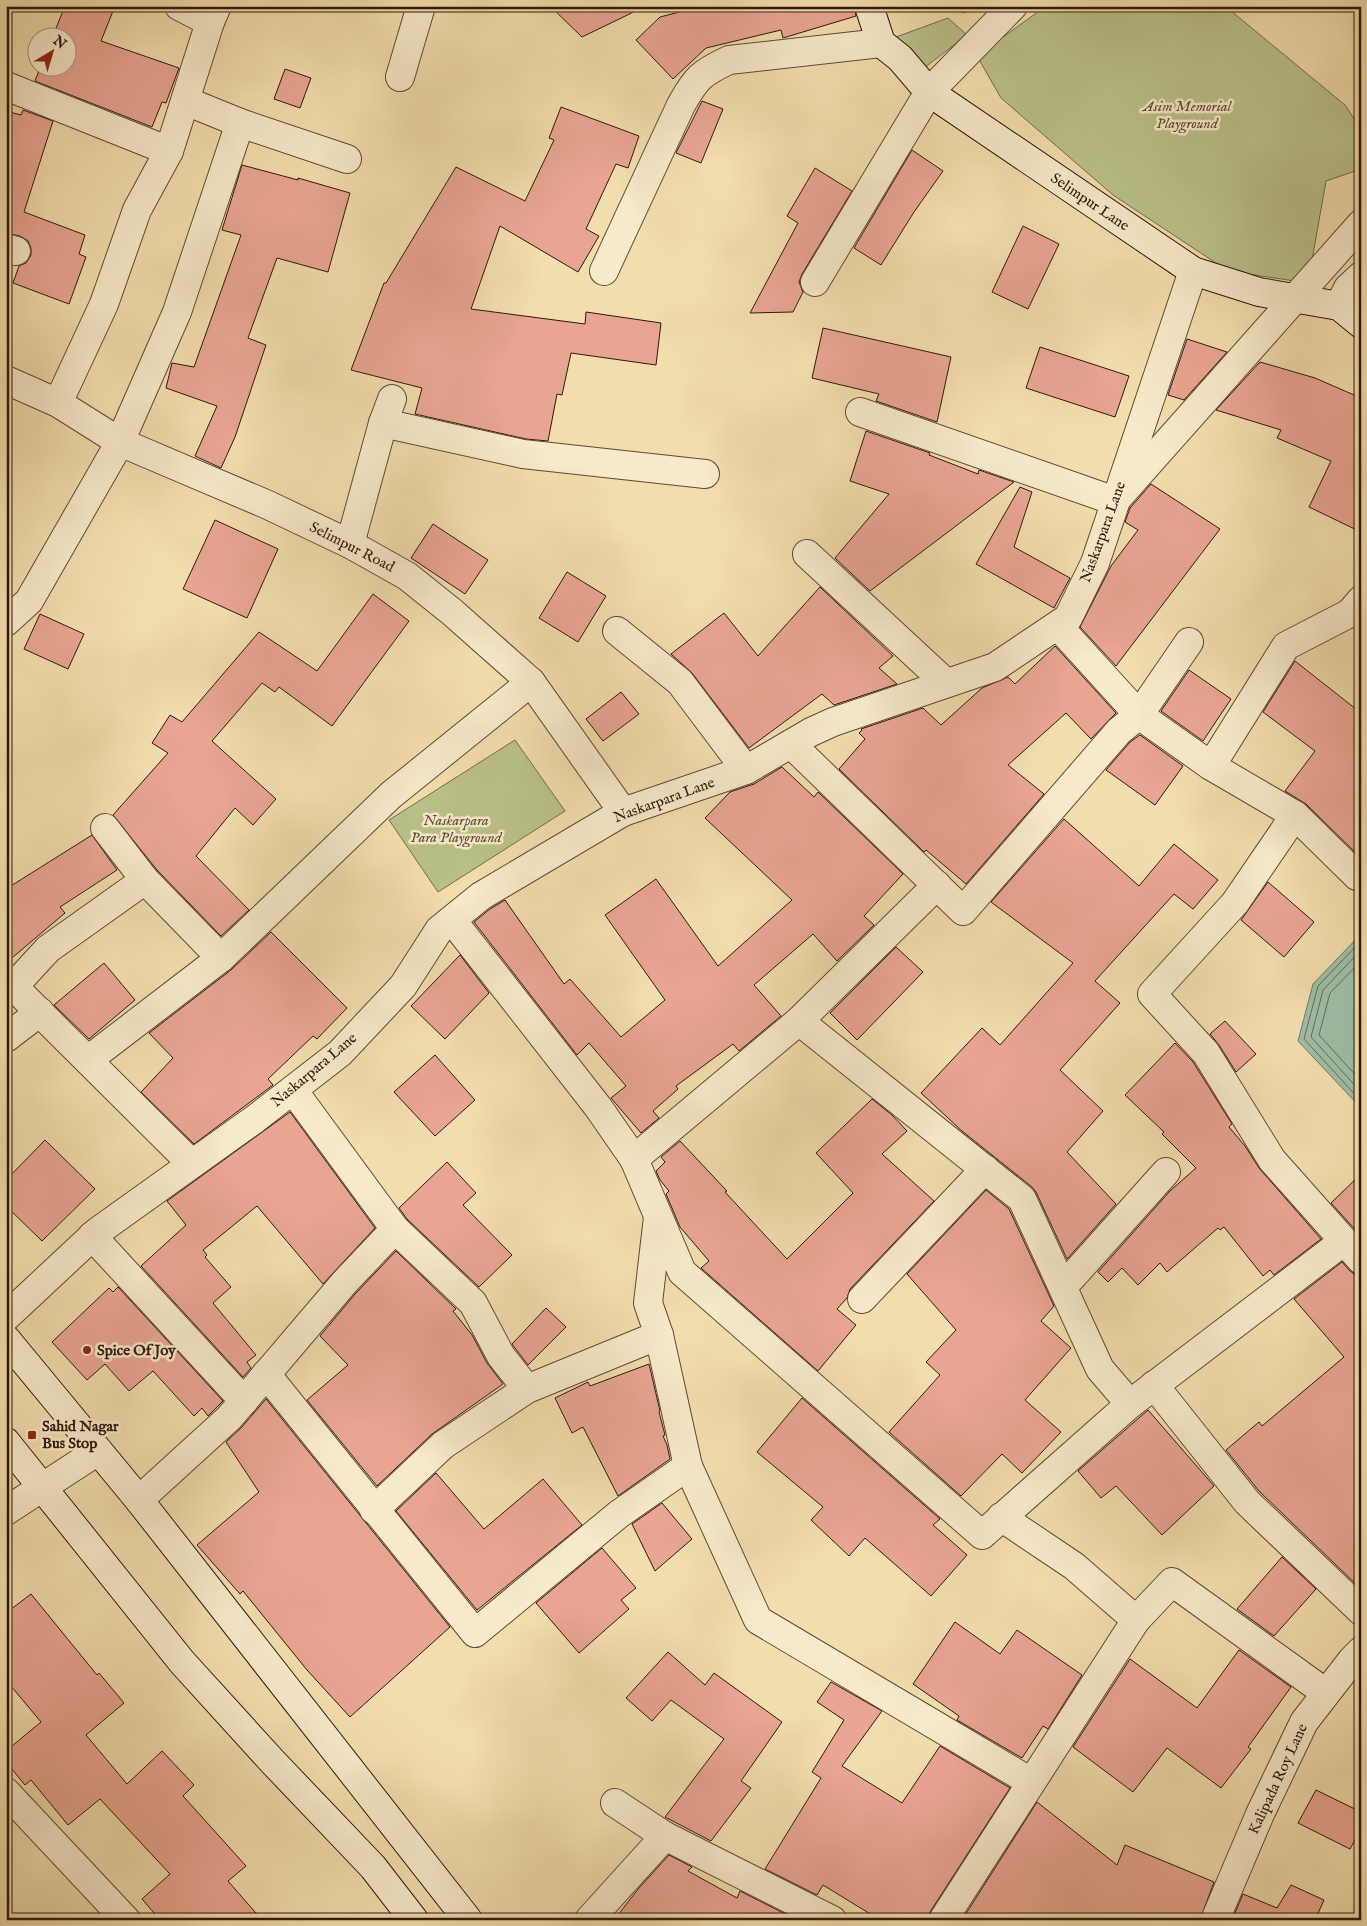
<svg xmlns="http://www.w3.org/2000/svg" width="1367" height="1926" font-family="'IM FELL English',serif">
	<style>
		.green { fill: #bac18a; stroke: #746c4c }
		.water { fill: #9cbda5; stroke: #707b69 }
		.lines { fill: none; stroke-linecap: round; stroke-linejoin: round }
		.shore { stroke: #666a5a; stroke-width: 1 }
		.building { fill: #e8a592; stroke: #2f180e }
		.street-casing { stroke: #604936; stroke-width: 30 }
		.secondary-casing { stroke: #2f180e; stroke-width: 30 }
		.street { stroke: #f7e9c9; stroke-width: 28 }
		.secondary { stroke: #f7e9c9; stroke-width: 28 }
		.poi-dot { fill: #8f2418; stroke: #f7e9c9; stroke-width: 2 }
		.labels { text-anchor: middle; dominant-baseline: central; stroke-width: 5; stroke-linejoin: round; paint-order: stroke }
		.park-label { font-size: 15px; font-style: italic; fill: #594b33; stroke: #f7e9c9 }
		.street-label { font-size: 15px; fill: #2f180e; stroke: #f7e9c9 }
		.poi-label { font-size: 15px; font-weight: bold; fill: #2f180e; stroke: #f7e9c9; text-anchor: start }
	</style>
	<rect width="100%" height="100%" fill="#f2ddac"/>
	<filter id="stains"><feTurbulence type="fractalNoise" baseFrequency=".004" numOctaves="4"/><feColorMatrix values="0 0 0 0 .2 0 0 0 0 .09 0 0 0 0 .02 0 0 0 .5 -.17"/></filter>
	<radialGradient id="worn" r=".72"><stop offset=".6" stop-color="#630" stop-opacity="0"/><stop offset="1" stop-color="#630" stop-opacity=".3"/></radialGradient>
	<g class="green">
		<polygon points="1046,6 1225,6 1345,105 1361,129 1361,169 1326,181 1308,283 1228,271 1113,195 1001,98 977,56"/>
		<polygon points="948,18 967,35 924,68 896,37"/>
		<polygon points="515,740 565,811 438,892 389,820"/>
	</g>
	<g class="water">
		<polygon points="942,6 974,6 964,13"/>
		<polygon points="1361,934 1361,1108 1298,1041 1313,984"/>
	</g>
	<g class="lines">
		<g class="shore">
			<polyline points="1361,941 1318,986 1304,1039 1361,1101"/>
			<polyline points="1361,950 1323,990 1311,1037 1361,1092"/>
			<polyline points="1361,961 1330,993 1319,1035 1361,1081"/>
		</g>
	</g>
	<g class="building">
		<polygon points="65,6 115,6 101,41 179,68 166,103 162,102 152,127 35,81 40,68 68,68 68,38 52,38"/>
		<polygon points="550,6 646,6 582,37"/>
		<polygon points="703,6 854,6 856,16 783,38 781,30 706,48 673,79 636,40 660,17"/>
		<polygon points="285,69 311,78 300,108 274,99"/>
		<polygon points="702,101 723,109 701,163 676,153"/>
		<polygon points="561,107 639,136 628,168 616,164 586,229 599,236 578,272 500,226 471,309 585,324 586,312 661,323 656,365 571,353 562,395 557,394 548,441 526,439 415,414 422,388 351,370 384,283 386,283 456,167 525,201 554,140 549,138"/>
		<polygon points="23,110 53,121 24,212 85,235 79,254 86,257 69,304 13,283 19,266 26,263 31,255 31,248 28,241 20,236 6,233 6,111 21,115"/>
		<polygon points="912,150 943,171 914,212 881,265 854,248"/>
		<polygon points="242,165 298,180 298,178 350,193 328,272 277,258 248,338 266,345 235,437 221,468 195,456 217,406 166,388 172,363 194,367 241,235 222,230"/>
		<polygon points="815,168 852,191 802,274 799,282 803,292 793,312 750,313 798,223 787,216"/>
		<polygon points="1023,226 1059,244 1028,309 992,292"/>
		<polygon points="823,328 951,357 937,422 876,401 879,394 812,378"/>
		<polygon points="1187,339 1227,352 1184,400 1168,395"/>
		<polygon points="1040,347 1129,376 1115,417 1026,388"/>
		<polygon points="1260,362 1315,378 1361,398 1361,532 1309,507 1331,461 1277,438 1281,430 1216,410"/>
		<polygon points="866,431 930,453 929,455 978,474 979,470 1014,482 870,591 835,558 889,494 850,481"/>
		<polygon points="1151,484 1220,529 1116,666 1080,627 1111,566 1138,530 1125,522 1130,508"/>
		<polygon points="1020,487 1032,492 1014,547 1070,578 1054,608 976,564"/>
		<polygon points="215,520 278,549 247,618 183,589"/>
		<polygon points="433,524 488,560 465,594 411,558"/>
		<polygon points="567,572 606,596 578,642 539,618"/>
		<polygon points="820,587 893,656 879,668 897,684 834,705 822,694 749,748 692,673 671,654 724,613 758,656"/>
		<polygon points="373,594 409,621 332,726 279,687 275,692 262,683 212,741 276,799 253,825 235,808 196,856 249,910 221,936 157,870 113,815 168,753 152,743 170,715 182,722 259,632 317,671"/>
		<polygon points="40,614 84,634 68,669 24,649"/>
		<polygon points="1055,646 1116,713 1091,739 1066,713 1008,765 1044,794 966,884 926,850 924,852 839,769 865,739 859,733 862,730 861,729 923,708 941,725 982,688 1008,677 1015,684"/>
		<polygon points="1295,661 1361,713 1361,858 1306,804 1285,791 1315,751 1263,712"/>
		<polygon points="1189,670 1231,699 1203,741 1161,711"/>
		<polygon points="621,692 639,714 603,741 586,719"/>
		<polygon points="1140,735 1183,766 1155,805 1106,770 1130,742"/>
		<polygon points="782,767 814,797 818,792 903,874 864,916 874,925 837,961 813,934 754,985 781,1016 739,1051 733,1044 676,1086 678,1089 653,1111 659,1118 641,1133 611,1098 626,1086 589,1043 577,1055 474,922 490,909 505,900 564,984 570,979 621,1037 665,1000 605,915 656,879 718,966 792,900 705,818 730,792 754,784"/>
		<polygon points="1064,819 1139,886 1174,844 1218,880 1193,909 1174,894 1095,981 1120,1003 1060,1070 1103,1111 1067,1152 1116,1204 1067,1259 1036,1192 1032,1187 962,1131 921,1093 982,1028 1000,1045 1073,963 991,902"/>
		<polygon points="92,835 117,870 60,907 65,913 6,963 6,889"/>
		<polygon points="1268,882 1314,922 1284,957 1241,920"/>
		<polygon points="271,932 347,1008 317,1039 313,1036 268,1079 273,1085 194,1144 141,1092 173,1058 149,1033 231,970"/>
		<polygon points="896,947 923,972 857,1040 830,1013"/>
		<polygon points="460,955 489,993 445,1039 411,1006"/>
		<polygon points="104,963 135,1000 89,1039 54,1005"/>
		<polygon points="1225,1021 1256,1054 1236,1072 1219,1045 1210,1034"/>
		<polygon points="1175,1043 1193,1062 1232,1124 1229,1127 1245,1146 1259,1168 1321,1239 1274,1275 1270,1270 1263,1276 1224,1227 1220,1230 1218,1228 1167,1272 1160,1263 1138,1285 1122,1268 1108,1282 1098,1272 1170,1191 1196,1168 1162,1134 1164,1132 1125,1095"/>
		<polygon points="435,1055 475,1100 435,1136 394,1092"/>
		<polygon points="872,1099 892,1115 907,1131 882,1154 934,1201 850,1289 847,1298 837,1309 856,1325 818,1371 701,1268 709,1261 680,1227 666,1194 669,1191 660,1180 656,1171 665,1162 661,1157 680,1141 727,1191 725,1192 787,1259 853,1193 816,1153"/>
		<polygon points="290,1112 375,1228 323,1284 257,1206 203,1250 207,1255 205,1257 231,1287 213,1303 256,1355 247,1362 251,1368 243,1377 141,1266 186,1225 167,1201"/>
		<polygon points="45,1140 95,1189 42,1241 6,1206 6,1180"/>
		<polygon points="447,1162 476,1193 463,1205 512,1255 479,1287 407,1219 399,1208"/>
		<polygon points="1361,1174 1361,1236 1331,1203"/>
		<polygon points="986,1190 1009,1209 1054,1306 1041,1321 1071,1348 1025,1400 1061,1432 1022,1473 1002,1454 961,1496 889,1432 940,1375 926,1362 956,1330 907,1274"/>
		<polygon points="396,1251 456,1309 453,1311 472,1335 487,1363 503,1384 432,1434 377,1486 307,1400 348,1365 320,1336 356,1293"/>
		<polygon points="1342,1262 1350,1271 1356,1275 1361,1275 1361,1589 1259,1491 1226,1450 1259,1422 1262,1426 1344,1357 1294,1299"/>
		<polygon points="118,1287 223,1401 208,1416 202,1408 194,1416 153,1371 129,1391 105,1364 87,1380 52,1342 109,1288 113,1292"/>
		<polygon points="546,1308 566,1327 528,1365 512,1344"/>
		<polygon points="649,1364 660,1411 659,1412 665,1435 663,1436 667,1445 670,1459 618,1496 583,1427 572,1433 555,1398 588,1382 590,1386"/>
		<polygon points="802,1398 940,1519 933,1525 967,1555 931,1596 865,1538 849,1556 811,1520 823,1507 757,1452"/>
		<polygon points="266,1399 450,1627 350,1717 307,1670 243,1591 240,1594 197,1545 259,1492 226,1442 241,1428"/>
		<polygon points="1148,1410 1214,1486 1162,1535 1116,1486 1101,1498 1078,1471"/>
		<polygon points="436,1473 484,1529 543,1479 582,1525 477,1610 396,1511"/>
		<polygon points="662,1503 692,1539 655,1571 632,1524"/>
		<polygon points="602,1548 636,1588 621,1600 629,1609 579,1653 536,1603"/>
		<polygon points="1282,1557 1316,1589 1274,1636 1237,1609"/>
		<polygon points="31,1594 97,1675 99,1673 124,1703 86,1735 127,1784 162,1751 194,1785 183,1796 246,1866 228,1881 262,1920 160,1920 142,1899 170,1874 100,1799 68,1825 31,1780 25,1785 6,1762 6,1751 41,1722 6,1680 6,1613"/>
		<polygon points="955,1622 1000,1654 1017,1630 1082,1675 1048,1729 1043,1726 1022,1758 957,1720 959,1716 913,1684"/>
		<polygon points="1239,1650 1291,1687 1248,1747 1251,1749 1221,1788 1167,1748 1133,1792 1073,1747 1130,1659 1197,1708"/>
		<polygon points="668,1652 705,1685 714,1673 782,1722 741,1781 751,1788 711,1841 665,1817 724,1739 671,1700 652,1721 626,1698"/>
		<polygon points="831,1682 882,1711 842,1766 902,1803 940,1746 1010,1788 930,1912 927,1920 880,1920 823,1885 817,1895 765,1869 821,1778 812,1772 844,1720 817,1702"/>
		<polygon points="1316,1790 1361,1812 1361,1829 1350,1849 1298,1823"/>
		<polygon points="1037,1802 1117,1865 1125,1845 1214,1882 1200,1920 962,1920"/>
		<polygon points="669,1855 692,1867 688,1871 737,1898 740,1891 797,1920 614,1920 639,1888"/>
		<polygon points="1291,1885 1324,1900 1315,1920 1232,1920 1243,1894 1277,1908"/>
	</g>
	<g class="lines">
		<g class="street-casing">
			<g id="street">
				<polyline points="179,6 210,22"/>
				<polyline points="400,77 421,6"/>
				<polyline points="6,86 169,151"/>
				<polyline points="186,101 240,123 347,159"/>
				<polyline points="6,248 16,251"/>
				<path d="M 604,271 L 681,105 C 696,78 701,73 729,60 L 881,43"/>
				<polyline points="815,282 929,92 1013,6"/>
				<polyline points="1339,306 1348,288 1361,276"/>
				<polyline points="6,380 58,403 120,442 268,505 350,544 407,576 452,612 531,682 623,812"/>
				<polyline points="58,403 104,304 137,210 169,151 210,22 217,6"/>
				<polyline points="860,412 1115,501 1361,224"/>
				<polyline points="383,423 523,454 705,474"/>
				<polyline points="350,544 383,423 392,399"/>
				<polyline points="807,554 946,683"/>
				<polyline points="6,622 29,601 120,442 177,312 240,123"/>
				<polyline points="1058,626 1139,715 1211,766 1295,815 1357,876"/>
				<polyline points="617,631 680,682 746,770"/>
				<polyline points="791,744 963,911 1119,731 1139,715 1189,642"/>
				<polyline points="1211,766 1286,646 1350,613 1361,600"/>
				<polyline points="1295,815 1235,903 1152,994 1206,1053 1272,1160 1361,1260"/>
				<polyline points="105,828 145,880 221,958"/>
				<polyline points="452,920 598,1107 634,1159 682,1272 982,1535 1130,1404 1344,1241"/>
				<polyline points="6,979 192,1164"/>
				<polyline points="14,986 48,949 145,880"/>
				<polyline points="799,1021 1022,1199 1100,1369 1130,1404"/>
				<polyline points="6,1038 40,1012"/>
				<polyline points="88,1060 221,958 391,795 531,682"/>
				<polyline points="293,1090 395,1229 473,1303 501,1356 527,1389"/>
				<polyline points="634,1159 799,1021 937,885"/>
				<polyline points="658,1217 648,1303 659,1335 688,1466 758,1620 1031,1782"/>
				<polyline points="92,1236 244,1401"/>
				<polyline points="1063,1287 1166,1172"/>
				<polyline points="862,1299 985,1169"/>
				<polyline points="6,1317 97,1232 255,1119 340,1053 403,986 439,930 481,896 623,812 746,770 811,732 833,722 995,667 1068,618 1095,563 1193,271"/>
				<polyline points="266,1374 475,1633 619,1514 688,1466"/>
				<polyline points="1154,1385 1247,1502 1361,1611"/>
				<polyline points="139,1500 229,1418 344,1283 395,1229"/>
				<polyline points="374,1510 443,1445 527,1389 659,1335"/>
				<polyline points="6,1511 98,1451"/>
				<polyline points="1001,1517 1074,1566 1136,1620"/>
				<polyline points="6,1792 126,1920"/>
				<polyline points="615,1803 665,1836"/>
				<polyline points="589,1920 665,1836 832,1920"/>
				<polyline points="943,1920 1136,1620 1172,1582 1326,1693"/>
				<polyline points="1215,1920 1260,1814 1304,1722 1352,1660 1361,1651"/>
			</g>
		</g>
		<g class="secondary-casing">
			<g id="secondary">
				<polyline points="869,6 881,43 900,58 929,92 1193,271 1259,292 1339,306 1361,324"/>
				<polyline points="6,1339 139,1500 468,1920"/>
				<polyline points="6,1442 182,1662 272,1761 373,1867 414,1920"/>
			</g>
		</g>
		<use href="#street" class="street"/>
		<use href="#secondary" class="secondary"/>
	</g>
	<g class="poi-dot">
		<circle cx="87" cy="1350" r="5"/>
		<rect x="27" y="1430" width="10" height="10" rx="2.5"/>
	</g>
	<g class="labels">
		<g class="park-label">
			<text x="1187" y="106">Asim Memorial<tspan x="1187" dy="17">Playground</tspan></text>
			<text x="456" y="820">Naskarpara<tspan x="456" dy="17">Para Playground</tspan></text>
		</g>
		<g class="street-label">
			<text transform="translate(1090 202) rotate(34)">Selimpur Lane</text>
			<text transform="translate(1103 532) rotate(-70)">Naskarpara Lane</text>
			<text transform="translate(352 547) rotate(27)">Selimpur Road</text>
			<text transform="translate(664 800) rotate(-20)">Naskarpara Lane</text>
			<text transform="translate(314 1070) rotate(-40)">Naskarpara Lane</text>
			<text transform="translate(1278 1779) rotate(-65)">Kalipada Roy Lane</text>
		</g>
		<g class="poi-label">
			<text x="97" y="1350">Spice Of Joy</text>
			<text x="42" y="1426">Sahid Nagar<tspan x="42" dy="17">Bus Stop</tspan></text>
		</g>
	</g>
	<rect width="1367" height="1926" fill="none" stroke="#f2ddac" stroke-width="25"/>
	<rect x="8" y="8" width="1352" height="1911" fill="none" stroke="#2f180e" stroke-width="2.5"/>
	<rect x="12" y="12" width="1342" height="1901" fill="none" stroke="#2f180e"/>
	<g transform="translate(52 52) rotate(38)"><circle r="24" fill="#f7e9c9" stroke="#a7957e"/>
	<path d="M0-4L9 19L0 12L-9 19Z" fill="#8f2418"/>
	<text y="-8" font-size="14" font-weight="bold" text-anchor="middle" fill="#2f180e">N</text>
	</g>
	<rect width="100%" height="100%" filter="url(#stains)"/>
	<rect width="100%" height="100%" fill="url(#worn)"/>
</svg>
